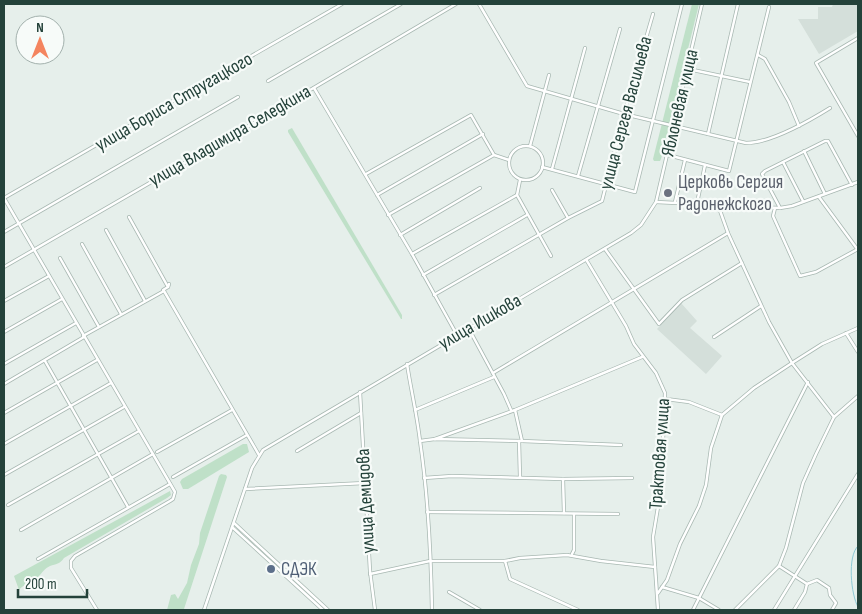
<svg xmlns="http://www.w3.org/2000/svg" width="862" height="614" font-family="'Sofia Sans Condensed',sans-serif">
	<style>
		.built { fill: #d4dfda }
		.green { fill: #bfe0c8 }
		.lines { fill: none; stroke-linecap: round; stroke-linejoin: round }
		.stream { stroke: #8ec9d4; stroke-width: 1 }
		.minor-casing { stroke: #a8b8b2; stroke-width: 4 }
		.minor { stroke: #fff; stroke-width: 2.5 }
		.worship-dot { fill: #6b7280; stroke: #f7fbf9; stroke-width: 2 }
		.service-dot { fill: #5c6f8a; stroke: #f7fbf9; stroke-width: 2 }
		.labels { text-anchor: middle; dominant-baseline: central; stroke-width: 4.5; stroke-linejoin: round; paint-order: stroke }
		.street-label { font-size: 19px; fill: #24423a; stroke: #f7fbf9 }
		.worship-label { font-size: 19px; fill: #5b616d; stroke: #f7fbf9; text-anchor: start }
		.service-label { font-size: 19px; fill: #4e5e75; stroke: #f7fbf9; text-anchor: start }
	</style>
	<rect width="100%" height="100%" fill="#e6efeb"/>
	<g class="built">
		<polygon points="833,4 858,4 858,31 819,54 798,19 818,19 818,7 832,7"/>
		<polygon points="681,303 697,321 690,328 722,356 706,374 657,329"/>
	</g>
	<g class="green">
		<polygon points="692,4 699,4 661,159 660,161 654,161 653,159"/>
		<polygon points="292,128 402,315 402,319 401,319 288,132 288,130"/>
		<polygon points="243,444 247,444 249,452 188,489 183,489 180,482 182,479"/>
		<polygon points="221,474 226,475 227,477 184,609 183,610 167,610 171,595 175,594 178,599 187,583 191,565 199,544 200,533 219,476"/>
		<path d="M 170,491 L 171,495 L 167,498 L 64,558 C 60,564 56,564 50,566 C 45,568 42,573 38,577 C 33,582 23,584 19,590 L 14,576 Z"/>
	</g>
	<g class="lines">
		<path class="stream" d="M 858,546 C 847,556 851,595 858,607"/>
		<g class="minor-casing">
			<g id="minor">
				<path d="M 479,4 L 527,86 L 624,114 L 746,143 C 770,143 809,121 830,108"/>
				<polyline points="858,38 816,63 858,136"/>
				<polyline points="758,55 765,59 789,102 799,126"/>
				<polyline points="688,69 750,82"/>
				<polyline points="268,81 401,4"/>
				<polyline points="314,88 412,254 457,335"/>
				<polyline points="708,134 738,4"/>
				<polyline points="530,146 549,75"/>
				<circle cx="526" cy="163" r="17"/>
				<polyline points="804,151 825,194"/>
				<polyline points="668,155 729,171 769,7"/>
				<polyline points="783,162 803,201"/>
				<polyline points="542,167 635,192 682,4"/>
				<polyline points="552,169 585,48"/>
				<polyline points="366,174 471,115 494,155 509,160"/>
				<polyline points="578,176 620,29"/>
				<polyline points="520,180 517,195 551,256"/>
				<polyline points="552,190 568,218"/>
				<polyline points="377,195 483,134"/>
				<polyline points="819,197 858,250"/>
				<polyline points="4,198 175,492 173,499 170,501 75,556 71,561 71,568 97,610"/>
				<polyline points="4,198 342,4"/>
				<polyline points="656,202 780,208 792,206 858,182"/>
				<polyline points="675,202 685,160"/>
				<polyline points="697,203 705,165"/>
				<polyline points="718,205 728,233 769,322 792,363 834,417"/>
				<polyline points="775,208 773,216 800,276 816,272 858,249"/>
				<polyline points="780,208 762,174 765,171 825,141 828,141 852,185"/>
				<polyline points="388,215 494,155"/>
				<polyline points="129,217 168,287"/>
				<polyline points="106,230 145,301"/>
				<polyline points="4,232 238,97"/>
				<polyline points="400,235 480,188"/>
				<polyline points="82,244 121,314"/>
				<polyline points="605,249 659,324 682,300 742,263"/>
				<polyline points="412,254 517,195"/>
				<polyline points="60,258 99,327"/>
				<polyline points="587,261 626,326 634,344 656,373 665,393 661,489 653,537 658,610"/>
				<polyline points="4,267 271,113 456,4"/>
				<polyline points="423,275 527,215"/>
				<polyline points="163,290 168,287 169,284"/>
				<polyline points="434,295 568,218 602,201 624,114 653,14"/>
				<polyline points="4,301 49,276"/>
				<polyline points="469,329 504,394 511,410"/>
				<polyline points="4,332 62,299"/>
				<polyline points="846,333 858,352"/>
				<polyline points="83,336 164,291 259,455"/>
				<polyline points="714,337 761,306"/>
				<polyline points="45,361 128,507"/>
				<polyline points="4,364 76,323"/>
				<path d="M 407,364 C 411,390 417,415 420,441 C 428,495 431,555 432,610"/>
				<polyline points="493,373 728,233"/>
				<polyline points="4,384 84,337"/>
				<polyline points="360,392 370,571 375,610"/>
				<polyline points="666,399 689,402 722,415"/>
				<polyline points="415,410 494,377"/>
				<polyline points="515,410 522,441"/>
				<polyline points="4,413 97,360"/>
				<polyline points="435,439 515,410 642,357"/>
				<polyline points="420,441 435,439 522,441 621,445"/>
				<polyline points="519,441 520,477"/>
				<polyline points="4,444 111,383"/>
				<polyline points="297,451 361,413"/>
				<polyline points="157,452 232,410"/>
				<polyline points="4,475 124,407"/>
				<polyline points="173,477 247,435"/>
				<polyline points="424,478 452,476 563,479 632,478"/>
				<polyline points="563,479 564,513"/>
				<polyline points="245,489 365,483"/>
				<polyline points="8,505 139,431"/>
				<polyline points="427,512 618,514"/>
				<polyline points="234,523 328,610"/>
				<polyline points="232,527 323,610"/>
				<polyline points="21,530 153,454"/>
				<polyline points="572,554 574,550 574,514"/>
				<polyline points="38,559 170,484"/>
				<polyline points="505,561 510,579 578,610"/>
				<polyline points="779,566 807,584 817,580 829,588 830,595 836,603 832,610"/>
				<polyline points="370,574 430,561 505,561 520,558 567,555 601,561 655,567"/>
				<polyline points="662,587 699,598 719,610"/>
				<polyline points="449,592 480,610"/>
				<polyline points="658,593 667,580 680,544 699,506 706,485 711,448 722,415 754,388 792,363 822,344 858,328"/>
				<polyline points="204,610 252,468 263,450 631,233 641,225 656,202 702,4"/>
				<polyline points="693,610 808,382"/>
				<polyline points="735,610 779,566 786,548 803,483 816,454 834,417 858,396"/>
				<polyline points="774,610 858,474"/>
				<polyline points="794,610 805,592 807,584"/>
			</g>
		</g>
		<use href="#minor" class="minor"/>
	</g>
	<circle class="worship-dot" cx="668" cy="193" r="5"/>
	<circle class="service-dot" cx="271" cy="569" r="5"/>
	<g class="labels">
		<g class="street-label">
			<text transform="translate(174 102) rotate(-30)">улица Бориса Стругацкого</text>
			<text transform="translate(680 103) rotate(-77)">Яблоневая улица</text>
			<text transform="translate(626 113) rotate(-75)">улица Сергея Васильева</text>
			<text transform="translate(230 136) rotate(-30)">улица Владимира Селедкина</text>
			<text transform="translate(480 322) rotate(-30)">улица Ишкова</text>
			<text transform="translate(660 454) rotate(-86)">Трактовая улица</text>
			<text transform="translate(366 501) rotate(-93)">улица Демидова</text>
		</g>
		<g class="worship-label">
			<text x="678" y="182">Церковь Сергия<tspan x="678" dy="22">Радонежского</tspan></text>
		</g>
		<g class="service-label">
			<text x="281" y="569">СДЭК</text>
		</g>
	</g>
	<rect width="862" height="614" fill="none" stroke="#24423a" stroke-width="10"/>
	<g transform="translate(40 40)"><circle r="24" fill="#f7fbf9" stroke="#a3b1ad"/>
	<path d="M0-4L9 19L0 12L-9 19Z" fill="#f4845f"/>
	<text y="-8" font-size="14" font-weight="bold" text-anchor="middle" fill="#24423a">N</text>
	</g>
	<path d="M18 589v8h69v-8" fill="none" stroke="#24423a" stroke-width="2.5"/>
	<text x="25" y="589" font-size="15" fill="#24423a" stroke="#f7fbf9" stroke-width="4" paint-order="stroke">200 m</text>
</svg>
